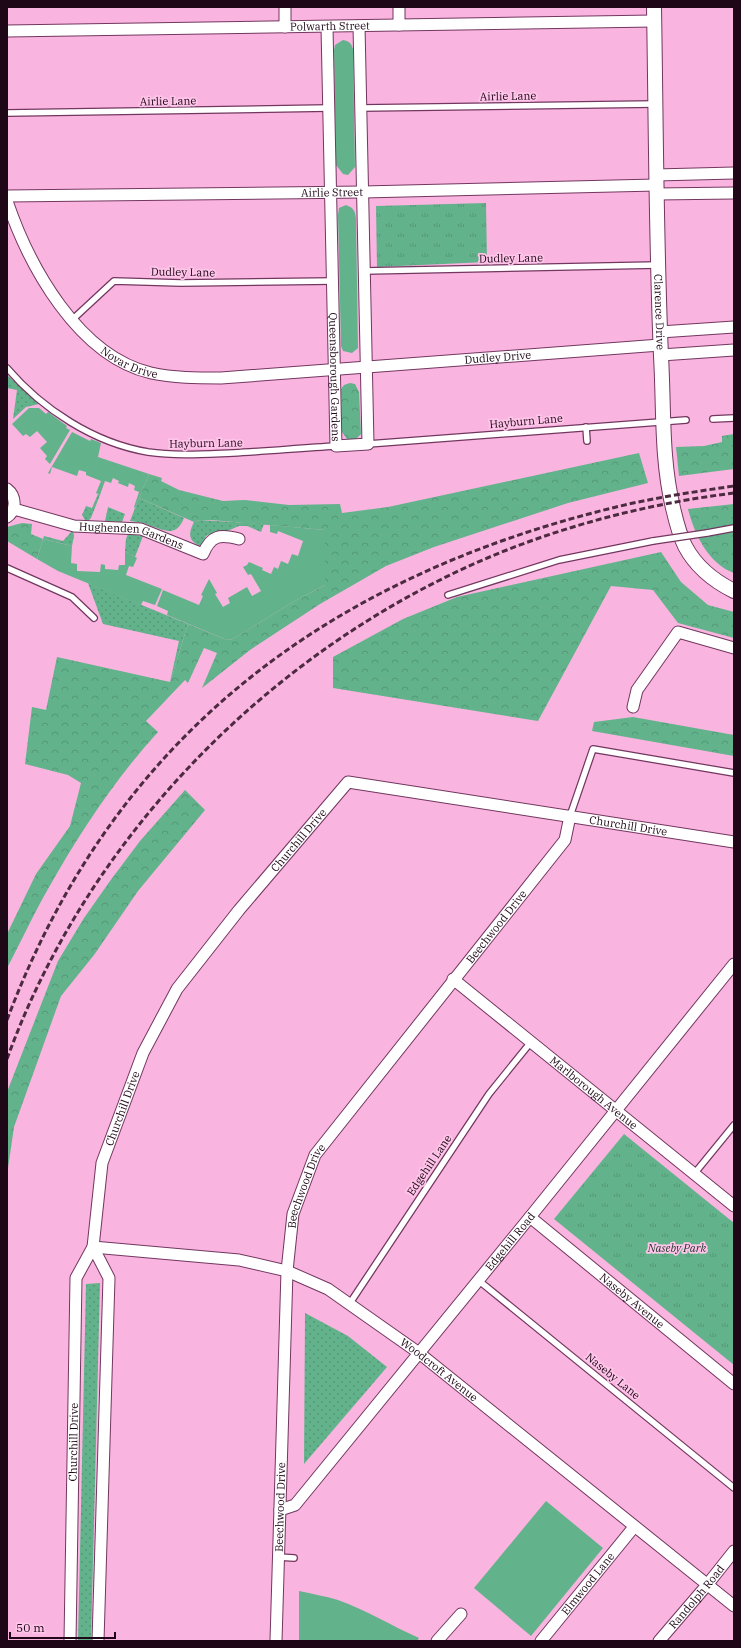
<svg xmlns="http://www.w3.org/2000/svg" width="741" height="1648" font-family="'IBM Plex Serif',serif">
	<style>
		.grass { fill: url(#grass-dots) }
		.forest { fill: url(#forest-crowns) }
		.park { fill: url(#park-tufts) }
		.garden { fill: #62b38b }
		.lines { fill: none; stroke-linecap: round; stroke-linejoin: round }
		.service-casing { stroke: #72375f; stroke-width: 8 }
		.minor-casing { stroke: #72375f; stroke-width: 13 }
		.tertiary-casing { stroke: #72375f; stroke-width: 16 }
		.service { stroke: #fff; stroke-width: 5.5 }
		.minor { stroke: #fff; stroke-width: 11 }
		.tertiary { stroke: #fff; stroke-width: 14 }
		.rail { stroke: #4c2b41; stroke-width: 3; stroke-dasharray: 6 3; stroke-linecap: butt }
		.service-bridge-casing { stroke: #72375f; stroke-width: 8; stroke-linecap: butt }
		.service-bridge { stroke: #fff; stroke-width: 5.5 }
		.labels { text-anchor: middle; dominant-baseline: central; stroke-width: 3.5; stroke-linejoin: round; paint-order: stroke }
		.street-label { font-size: 11px; fill: #1e0717; stroke: #ffc6ea }
		.park-label { font-size: 11px; font-style: italic; fill: #1b3025; stroke: #ffc6ea }
	</style>
	<defs>
		<pattern id="grass-dots" width="8" height="8" patternUnits="userSpaceOnUse"><rect width="8" height="8" fill="#62b38b"/><path d="M2 2h.1M6 6h.1" fill="none" stroke="#559877" stroke-width="1.8" stroke-linecap="round"/></pattern>
		<pattern id="forest-crowns" width="20" height="18" patternUnits="userSpaceOnUse"><rect width="20" height="18" fill="#62b38b"/><path d="M2 6a3 3 0 1 1 6 0M12 15a3 3 0 1 1 6 0" fill="none" stroke="#559877"/></pattern>
		<pattern id="park-tufts" width="24" height="20" patternUnits="userSpaceOnUse"><rect width="24" height="20" fill="#62b38b"/><path d="M3 7l-1-3M5 7V3M7 7l1-3M15 17l-1-3M17 17v-4M19 17l1-3" fill="none" stroke="#559877"/></pattern>
	</defs>
	<rect width="100%" height="100%" fill="#fab4e0"/>
	<g class="grass">
		<polygon points="7,375 39,404 26,407 13,419 17,390 7,388"/>
		<polygon points="98,494 100,495 91,518 89,520 85,520 82,515 86,506 92,508"/>
		<path d="M 139,498 L 184,518 C 176,537 167,531 151,526 C 145,523 137,522 130,521 Z"/>
		<polygon points="108,507 125,514 122,522 105,521"/>
		<path d="M 200,520 L 264,524 L 261,532 L 247,526 L 239,526 L 225,532 L 213,533 L 206,536 L 202,547 C 188,541 188,534 194,522 Z"/>
		<polygon points="73,530 74,536 72,546 43,539 44,536 63,541"/>
		<polygon points="128,534 143,536 135,557 125,551 126,539"/>
		<polygon points="88,583 188,624 170,682 179,641 103,624"/>
		<polygon points="100,1283 91,1641 78,1641 86,1284"/>
		<polygon points="305,1313 348,1336 387,1367 304,1464"/>
	</g>
	<g class="forest">
		<polygon points="350,383 355,384 359,392 361,434 355,440 347,439 342,432 341,389 344,385"/>
		<polygon points="734,434 734,469 679,476 676,447 704,446 722,442 722,436"/>
		<path d="M 639,453 L 648,483 L 568,503 L 434,547 L 386,566 L 320,604 L 250,650 L 202,688 L 217,653 L 204,648 L 188,683 L 185,680 L 146,721 L 158,732 C 115,779 79,834 48,889 C 33,915 21,942 7,968 L 7,934 L 36,874 L 70,826 L 81,783 L 68,775 L 25,764 L 32,707 L 46,710 L 57,657 L 170,682 L 188,624 L 227,640 L 233,639 L 293,602 L 325,585 L 325,530 L 211,520 L 200,520 L 194,522 L 139,498 L 149,474 L 162,478 L 161,481 L 179,490 L 223,501 L 245,500 L 289,505 L 340,504 L 342,513 L 388,507 Z"/>
		<path d="M 734,504 L 734,573 C 708,564 694,533 688,509 Z"/>
		<polygon points="22,523 32,524 31,534 43,539 37,559 7,541 7,527"/>
		<polygon points="661,552 681,582 708,605 734,612 734,638 678,623 653,590 611,586 538,721 333,688 333,657 403,619 457,597"/>
		<polygon points="633,717 734,735 734,756 592,731 594,722"/>
		<polygon points="185,790 205,810 138,891 94,955 61,996 14,1127 7,1175 7,1092 58,961 84,918 110,881 140,841"/>
	</g>
	<g class="park">
		<polygon points="486,203 487,262 377,267 376,206"/>
		<polygon points="624,1134 734,1223 734,1365 554,1219"/>
	</g>
	<g class="garden">
		<path d="M 343,40 C 349,41 351,43 353,49 L 355,167 L 348,175 L 343,174 L 336,165 L 334,50 L 335,45 Z"/>
		<path d="M 346,205 C 354,208 355,211 356,219 L 358,348 L 352,353 L 343,351 L 341,346 L 338,215 L 339,208 Z"/>
		<polygon points="39,408 46,414 48,412 67,426 66,428 70,430 50,464 45,459 47,456 40,448 47,442 37,431 30,437 26,434 23,436 12,424 29,408"/>
		<polygon points="72,432 90,441 91,439 101,443 98,457 149,474 135,508 134,507 139,492 134,490 135,486 129,483 128,487 118,483 119,481 113,478 111,483 105,481 100,495 96,493 101,481 86,475 86,472 79,470 77,476 52,467 50,474 48,473"/>
		<polygon points="270,525 325,530 325,585 293,602 233,639 227,640 167,615 168,611 157,606 163,590 199,605 203,596 201,595 209,579 217,593 215,594 223,607 230,603 228,598 247,587 252,596 261,591 251,574 248,575 243,567 247,565 249,562 263,568 262,570 271,574 274,567 278,569 281,561 288,564 292,554 298,556 303,541 278,531 277,534 270,532"/>
		<polygon points="43,539 72,546 71,563 77,564 77,571 100,572 101,564 105,565 105,569 118,570 119,565 125,565 125,551 137,558 133,567 129,566 126,575 162,589 155,605 143,601 141,605 131,601 58,571 37,559"/>
		<polygon points="546,1501 603,1548 531,1636 474,1588"/>
		<path d="M 299,1591 C 312,1594 325,1596 338,1600 C 366,1610 392,1626 419,1638 L 417,1641 L 299,1641 Z"/>
	</g>
	<g class="lines">
		<g class="service-casing">
			<g id="service">
				<polyline points="361,108 655,104"/>
				<polyline points="7,113 329,108"/>
				<polyline points="364,271 658,265"/>
				<polyline points="73,319 114,281 181,283 333,281"/>
				<path d="M 7,368 C 42,409 94,443 148,452 C 176,456 205,454 233,453 C 268,451 302,448 336,446"/>
				<polyline points="713,419 734,418"/>
				<polyline points="586,427 587,441"/>
				<polyline points="368,444 686,420"/>
				<polyline points="707,533 734,528"/>
				<polyline points="7,568 72,597 94,618"/>
				<polyline points="448,595 559,560 653,541"/>
				<polyline points="570,816 593,749 734,773"/>
				<polyline points="694,1174 734,1125"/>
				<polyline points="478,1280 734,1488"/>
				<polyline points="350,1303 489,1094 531,1042"/>
				<polyline points="278,1557 294,1558"/>
			</g>
		</g>
		<g class="minor-casing">
			<g id="minor">
				<polyline points="285,7 285,27"/>
				<polyline points="399,7 399,25"/>
				<path id="s1" d="M 327,27 L 336,446 L 368,444 L 359,26"/>
				<path id="s2" d="M 7,31 L 654,21"/>
				<polyline points="656,175 734,173"/>
				<polyline points="657,194 734,193"/>
				<path id="s3" d="M 7,196 L 363,192 L 656,185"/>
				<path id="s4" d="M 7,201 C 29,266 78,356 151,373 C 174,378 197,378 221,378 L 660,345"/>
				<polyline points="660,332 734,327"/>
				<polyline points="661,355 734,350"/>
				<path d="M 7,489 C 16,496 17,510 7,517"/>
				<path id="s5" d="M 14,509 L 74,526 L 141,529 L 203,554 C 211,535 220,534 239,539"/>
				<polyline points="633,707 637,690 678,632 734,648"/>
				<path id="s6" d="M 453,979 L 734,1206"/>
				<path id="s7" d="M 530,1217 L 734,1384"/>
				<path id="s8" d="M 93,1247 L 239,1260 L 287,1271 L 328,1289 L 419,1353 L 734,1606"/>
				<polyline points="93,1247 109,1278 98,1641"/>
				<path id="s9" d="M 280,1510 L 295,1505 L 530,1217 L 734,964"/>
				<path id="s10" d="M 70,1641 L 76,1278 L 93,1247 L 102,1163 L 143,1053 L 177,989 L 239,910 L 348,782 L 734,842"/>
				<path id="s11" d="M 276,1641 L 287,1271 L 293,1214 L 315,1155 L 565,840 L 570,816"/>
				<polyline points="437,1641 461,1614"/>
				<path id="s12" d="M 541,1641 L 634,1527"/>
				<path id="s13" d="M 659,1641 L 707,1585 L 734,1551"/>
			</g>
		</g>
		<g class="tertiary-casing">
			<g id="tertiary">
				<path id="s14" d="M 654,7 C 656,123 656,240 661,356 C 664,407 661,458 673,508 C 676,521 679,534 685,546 C 696,567 714,581 734,591"/>
			</g>
		</g>
		<use href="#service" class="service"/>
		<use href="#minor" class="minor"/>
		<use href="#tertiary" class="tertiary"/>
		<g class="rail">
			<path d="M 7,1020 C 113,738 324,579 612,508 C 652,498 693,492 734,486"/>
			<path d="M 7,1059 C 83,849 250,672 450,575 C 538,532 637,505 734,493"/>
		</g>
		<g class="service-bridge-casing">
			<polyline id="service-bridge" points="653,541 707,533"/>
		</g>
		<use href="#service-bridge" class="service-bridge"/>
	</g>
	<g class="labels">
		<g class="street-label">
			<text stroke="none"><textPath href="#s2" startOffset="323">Polwarth Street</textPath></text>
			<text transform="translate(508 96) rotate(-1)">Airlie Lane</text>
			<text transform="translate(168 101) rotate(-1)">Airlie Lane</text>
			<text stroke="none"><textPath href="#s3" startOffset="325">Airlie Street</textPath></text>
			<text transform="translate(511 258) rotate(-1)">Dudley Lane</text>
			<text transform="translate(183 272) rotate(1)">Dudley Lane</text>
			<text stroke="none"><textPath href="#s14" startOffset="305">Clarence Drive</textPath></text>
			<text stroke="none"><textPath href="#s4" startOffset="581">Dudley Drive</textPath></text>
			<text stroke="none"><textPath href="#s4" startOffset="209">Novar Drive</textPath></text>
			<text stroke="none"><textPath href="#s1" startOffset="350">Queensborough Gardens</textPath></text>
			<text transform="translate(526 421) rotate(-5)">Hayburn Lane</text>
			<text transform="translate(206 443) rotate(-1)">Hayburn Lane</text>
			<text stroke="none"><textPath href="#s5" startOffset="121">Hughenden Gardens</textPath></text>
			<text stroke="none"><textPath href="#s10" startOffset="1225">Churchill Drive</textPath></text>
			<text stroke="none"><textPath href="#s10" startOffset="865">Churchill Drive</textPath></text>
			<text stroke="none"><textPath href="#s11" startOffset="782">Beechwood Drive</textPath></text>
			<text stroke="none"><textPath href="#s6" startOffset="181">Marlborough Avenue</textPath></text>
			<text stroke="none"><textPath href="#s10" startOffset="541">Churchill Drive</textPath></text>
			<text transform="translate(429 1165) rotate(-56)">Edgehill Lane</text>
			<text stroke="none"><textPath href="#s11" startOffset="458">Beechwood Drive</textPath></text>
			<text stroke="none"><textPath href="#s9" startOffset="356">Edgehill Road</textPath></text>
			<text stroke="none"><textPath href="#s7" startOffset="132">Naseby Avenue</textPath></text>
			<text stroke="none"><textPath href="#s8" startOffset="378">Woodcroft Avenue</textPath></text>
			<text transform="translate(613 1376) rotate(39)">Naseby Lane</text>
			<text stroke="none"><textPath href="#s10" startOffset="199">Churchill Drive</textPath></text>
			<text stroke="none"><textPath href="#s11" startOffset="134">Beechwood Drive</textPath></text>
			<text stroke="none"><textPath href="#s12" startOffset="74">Elmwood Lane</textPath></text>
			<text stroke="none"><textPath href="#s13" startOffset="58">Randolph Road</textPath></text>
		</g>
		<g class="park-label">
			<text x="677" y="1248">Naseby Park</text>
		</g>
	</g>
	<rect width="741" height="1648" fill="none" stroke="#1e0717" stroke-width="16"/>
	<path d="M10 1632v6h105v-6" fill="none" stroke="#1e0717" stroke-width="2"/>
	<text x="16" y="1632" font-size="12" fill="#1e0717" stroke="#ffc6ea" stroke-width="3" paint-order="stroke">50 m</text>
</svg>
